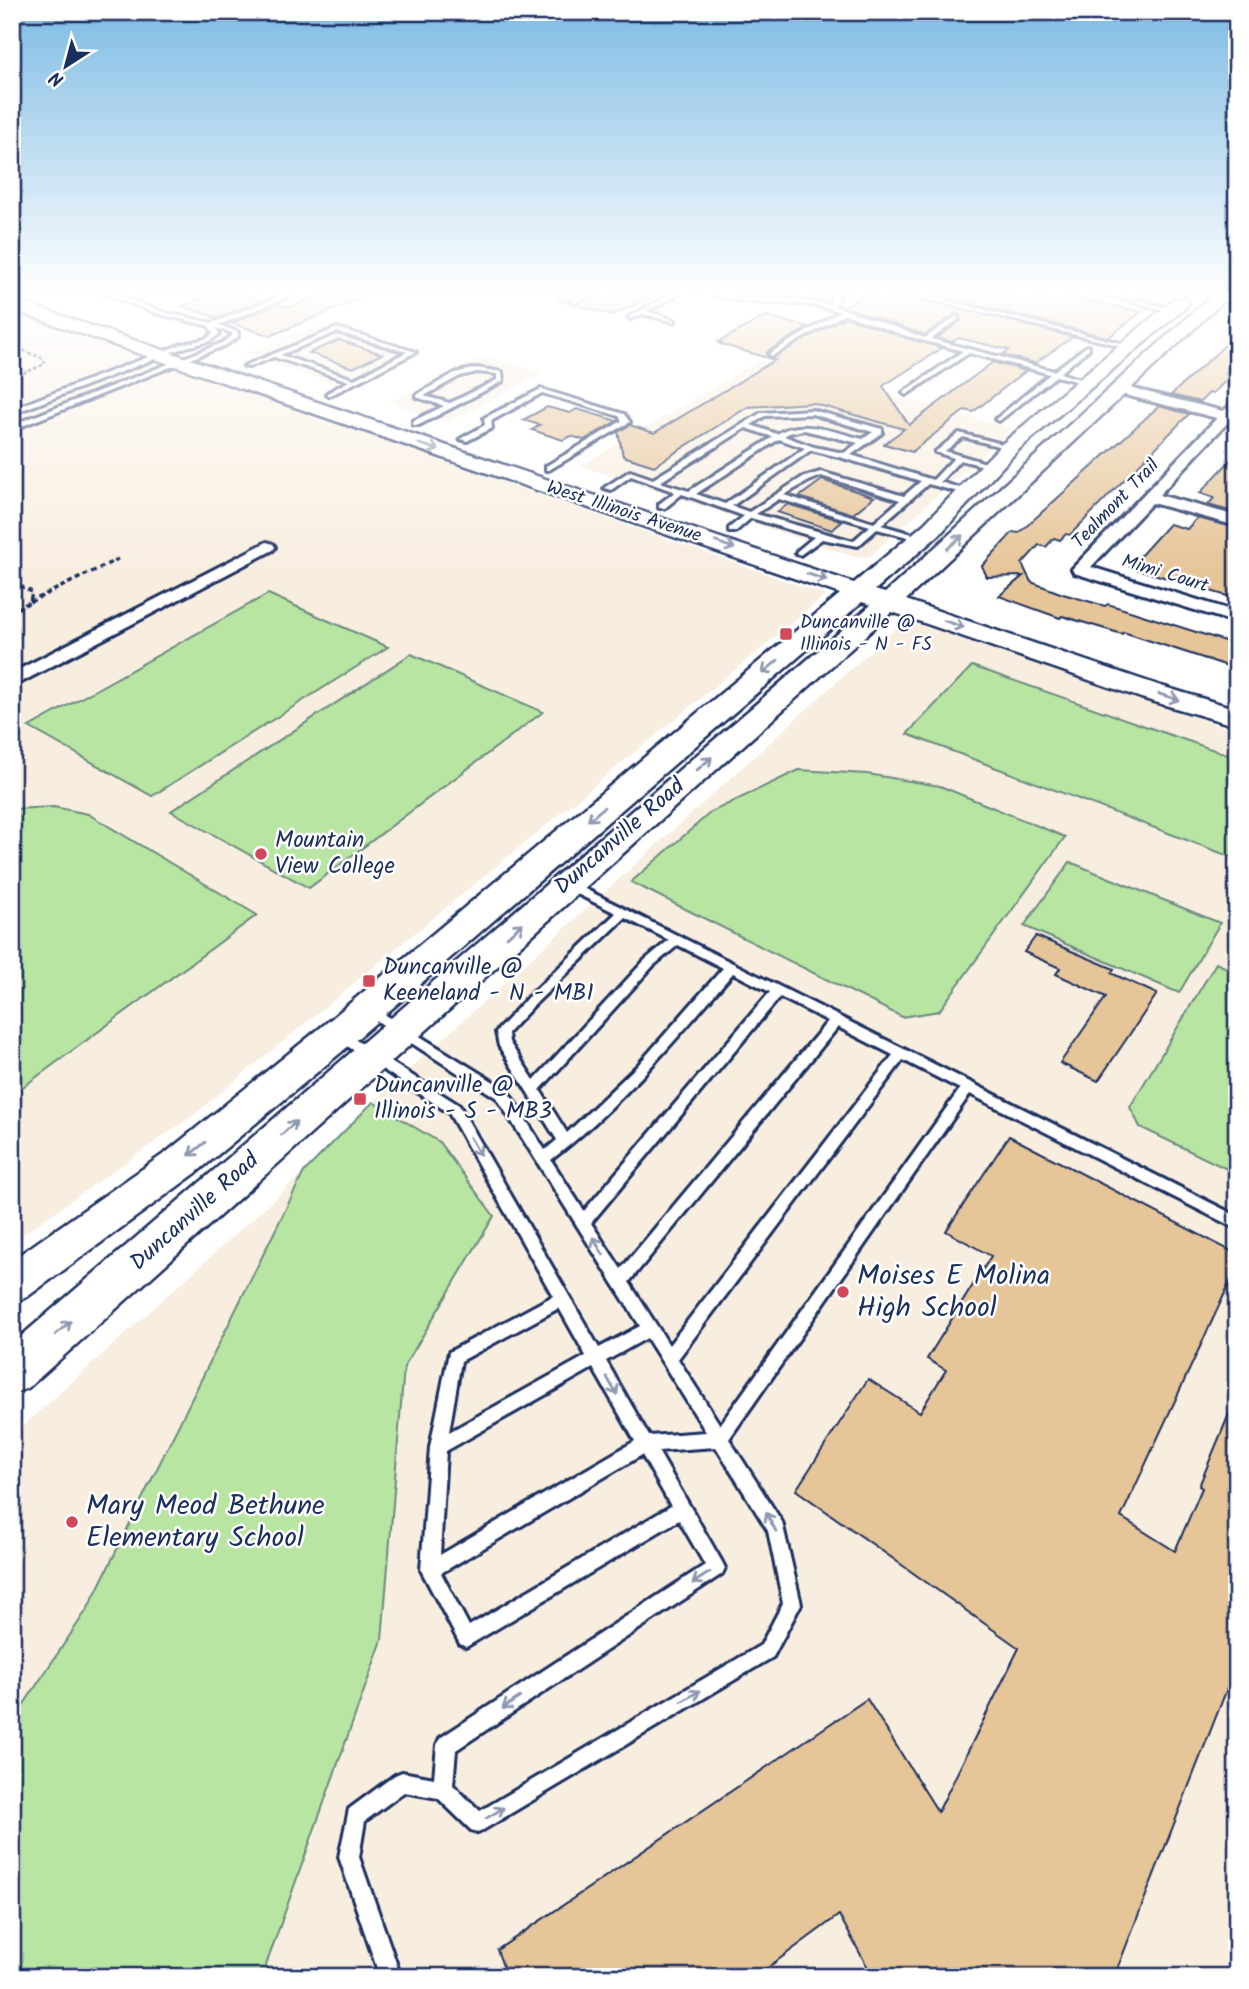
<svg xmlns="http://www.w3.org/2000/svg" width="1249" height="1989" font-family="Kalam,sans-serif">
	<style>
		.built { fill: #f8eee0 }
		.green { fill: #b8e5a2; stroke: #6a8a80; stroke-width: 2 }
		.building { fill: #e6c598; stroke: #1b2f5e; stroke-width: 2 }
		.lines { fill: none; stroke-linecap: round; stroke-linejoin: round }
		.lane-casing { stroke: #1b2f5e; stroke-width: 6 }
		.street-casing { stroke: #1b2f5e; stroke-width: 6 }
		.secondary-casing { stroke: #1b2f5e; stroke-width: 5 }
		.path-far1 { stroke: #1b2f5e; stroke-width: 2.5; stroke-dasharray: 3.5 2.5; stroke-linecap: butt }
		.path { stroke: #1b2f5e; stroke-width: 3.5; stroke-dasharray: 5 3.5; stroke-linecap: butt }
		.lane { fill: #fff; fill-rule: evenodd }
		.street { fill: #fff; fill-rule: evenodd }
		.secondary { fill: #fff; fill-rule: evenodd }
		.oneway { stroke: #8d97ae }
		.poi-dot { fill: #d1495b; stroke: #fff; stroke-width: 2.5 }
		.labels { text-anchor: middle; dominant-baseline: central; stroke-width: 5; stroke-linejoin: round; paint-order: stroke }
		.far-street-label { font-size: 19px; fill: #1b2f5e; stroke: #fff }
		.far-poi-label { font-size: 19px; fill: #1b2f5e; stroke: #fff; text-anchor: start }
		.street-label { font-size: 23px; fill: #1b2f5e; stroke: #fff }
		.poi-label { font-size: 23px; fill: #1b2f5e; stroke: #fff; text-anchor: start }
		.near-poi-label { font-size: 28px; fill: #1b2f5e; stroke: #fff; text-anchor: start }
	</style>
	<rect width="100%" height="100%" fill="#fff"/>
	<filter id="ink" filterUnits="userSpaceOnUse"><feTurbulence type="fractalNoise" baseFrequency=".0143" numOctaves="2"/><feDisplacementMap in="SourceGraphic" scale="14" xChannelSelector="R" yChannelSelector="G"/><feConvolveMatrix kernelMatrix="1 2 1 2 8 2 1 2 1" color-interpolation-filters="sRGB"/></filter>
	<g filter="url(#ink)">
		<g class="built">
			<polygon points="12,310 826,595 195,1114 12,1242"/>
			<polygon points="321,322 419,353 344,387 244,354"/>
			<polygon points="485,356 544,373 449,422 389,402"/>
			<polygon points="759,360 1012,428 870,556 855,557 581,466"/>
			<polygon points="905,620 1237,731 1237,1977 268,1977 266,1966 382,1640 404,1367 494,1216 439,1142 373,1102"/>
			<polygon points="304,1172 88,1608 12,1722 12,1436"/>
		</g>
		<g class="green">
			<polygon points="268,594 388,647 152,796 29,727"/>
			<polygon points="411,654 543,712 309,888 171,811"/>
			<polygon points="972,666 1237,758 1237,854 1234,858 907,734"/>
			<polygon points="799,770 867,774 940,786 1065,837 939,1011 902,1017 631,882 711,812"/>
			<polygon points="54,807 88,814 257,915 12,1095 12,809"/>
			<polygon points="1070,862 1220,923 1179,993 1024,926"/>
			<polygon points="1216,963 1237,973 1237,1174 1140,1127 1130,1107"/>
			<polygon points="373,1102 439,1142 494,1216 404,1367 382,1640 266,1965 268,1977 12,1977 12,1722 88,1608 304,1172"/>
		</g>
		<g class="building">
			<polygon points="213,294 238,294 261,301 217,318 182,306"/>
			<polygon points="324,294 362,294 363,298 270,336 231,323 275,305 291,307"/>
			<polygon points="558,294 577,294 568,300 575,305 594,294 659,294 612,315 557,300"/>
			<polygon points="864,294 905,294 1073,337 1035,363 1002,355 1009,350 958,338 952,342 937,338 961,321 957,313 925,335 844,307"/>
			<polygon points="932,294 1046,294 1056,297 1060,294 1141,312 1109,337 1106,337"/>
			<polygon points="766,316 809,327 768,351 766,354 771,358 845,317 942,348 883,386 909,425 993,362 1026,371 973,412 965,410 912,452 884,444 904,429 812,403 748,407 654,466 623,456 618,432 630,425 654,433 775,360 720,344 722,343 718,342"/>
			<polygon points="1237,334 1237,363 1226,373 1232,375 1212,394 1209,393 1200,402 1171,395"/>
			<polygon points="339,340 382,354 353,368 309,353"/>
			<polygon points="1159,406 1189,414 1070,535 1066,534 1060,540 1054,538 1046,547 1039,545 1022,564 1031,582 1063,594 1105,606 1108,604 1237,645 1237,669 1123,632 1122,634 1062,616 1060,618 999,596 1023,576 987,577 982,566 1013,532 1019,533"/>
			<polygon points="547,407 570,413 577,409 617,421 584,440 571,436 563,440 532,430 540,425 523,420"/>
			<polygon points="1237,453 1237,513 1208,505 1214,498 1200,493"/>
			<polygon points="822,480 874,497 853,514 799,497"/>
			<polygon points="788,504 843,521 832,530 777,512"/>
			<polygon points="1197,518 1237,528 1237,599 1130,567 1169,524 1187,529"/>
			<polygon points="1036,936 1114,969 1111,973 1157,994 1098,1081 1060,1063 1106,997 1056,974 1060,968 1024,952"/>
			<polygon points="1009,1136 1237,1254 1237,1267 1121,1517 1175,1551 1202,1488 1199,1486 1237,1395 1237,1561 1228,1584 1237,1589 1237,1663 1114,1977 873,1977 839,1915 755,1977 507,1977 497,1950 867,1699 938,1812 1019,1648 796,1490 868,1379 920,1412 946,1370 927,1359 991,1256 946,1231"/>
		</g>
		<g class="lines">
			<g class="lane-casing">
				<g id="lane">
					<polygon points="104,294 114,294 163,312 212,323 286,294 295,294 219,325 238,332 238,337 226,345 12,430 12,425 222,343 233,335 232,333 216,328 219,334 210,341 186,347 12,414 12,409 182,344 206,339 213,334 209,326 159,314"/>
					<polygon points="583,294 591,294 576,302 571,301"/>
					<polygon points="672,294 680,294 647,311 675,320 675,322 642,314 631,319 628,317"/>
					<path d="M 712,294 L 727,294 L 749,298 L 792,299 L 830,305 L 833,298 L 829,294 L 836,294 L 839,298 L 835,306 L 925,338 L 957,316 L 959,319 L 931,339 L 1054,371 L 1087,346 L 1089,347 L 1089,349 L 1060,373 L 1090,382 L 1087,384 L 1056,376 L 999,421 L 995,419 L 997,418 L 1050,374 L 969,353 L 906,395 L 903,393 L 904,392 L 963,351 L 906,336 L 845,314 L 772,356 L 769,354 L 770,353 L 840,312 C 799,297 753,309 712,294 Z"/>
					<polygon points="907,294 919,294 1133,346 1130,348"/>
					<polygon points="1103,294 1115,294 1175,310 1172,312"/>
					<path d="M 337,328 L 416,352 L 329,396 L 326,394 L 327,393 L 349,381 L 274,357 L 249,367 L 244,366 ZM 337,332 L 407,352 L 354,379 L 280,355 Z"/>
					<path d="M 477,368 L 502,372 L 503,381 L 419,425 L 413,425 L 413,421 L 444,406 L 416,397 L 416,395 L 455,373 ZM 477,372 L 497,374 L 497,380 L 450,403 L 424,396 L 460,376 Z"/>
					<polygon points="541,389 624,414 630,422 549,470 546,470 546,466 622,421 619,416 542,393 491,421 492,428 467,441 460,439 485,425 484,418"/>
					<path d="M 812,410 L 882,429 L 882,433 L 851,455 L 933,480 L 954,458 L 935,452 L 959,433 L 1014,447 L 1010,449 L 963,437 L 945,451 L 996,466 L 992,468 L 960,460 L 940,482 L 970,491 L 970,495 L 928,484 L 881,525 L 923,537 L 923,541 L 877,529 L 858,546 L 822,539 L 800,555 L 796,553 L 797,551 L 814,537 L 751,518 L 735,532 L 729,532 L 729,528 L 744,516 L 682,494 L 665,508 L 659,508 L 659,504 L 675,492 L 631,476 L 611,490 L 604,488 L 630,471 L 653,479 L 761,413 ZM 812,414 L 873,432 L 863,439 C 836,433 802,418 777,434 L 751,425 L 765,416 ZM 746,428 L 773,437 L 689,491 L 660,482 ZM 804,430 L 858,443 L 844,453 L 814,447 L 784,436 L 789,433 ZM 779,439 L 805,448 L 725,504 L 696,494 ZM 811,450 L 843,458 L 921,481 L 904,496 L 821,472 L 803,477 L 749,512 L 732,506 ZM 821,476 L 900,500 L 874,523 L 784,495 L 809,481 ZM 779,499 L 870,526 L 853,541 L 756,514 Z"/>
					<path d="M 567,880 L 1237,1216 L 1237,1229 L 970,1094 L 729,1439 L 782,1522 L 801,1604 L 773,1657 L 478,1833 L 471,1830 L 438,1798 L 404,1792 L 365,1821 L 359,1857 L 401,1977 L 380,1977 L 339,1857 L 349,1809 L 395,1775 L 402,1772 L 434,1778 L 437,1745 L 440,1738 L 705,1565 L 679,1520 L 466,1647 L 460,1644 L 421,1570 L 430,1447 L 449,1352 L 553,1296 L 449,1113 L 335,1038 L 333,1035 L 335,1032 L 343,1032 L 459,1105 L 599,1348 L 640,1326 L 497,1098 L 363,1012 L 361,1009 L 367,1004 L 371,1006 L 507,1090 L 545,1150 L 557,1140 L 499,1046 L 496,1032 L 526,999 L 616,913 L 563,887 L 561,884 ZM 625,918 L 669,940 L 645,960 L 534,1080 L 509,1042 L 508,1033 L 534,1005 ZM 678,945 L 723,968 L 638,1065 L 567,1133 L 540,1090 L 653,966 ZM 733,973 L 770,992 L 584,1211 L 551,1160 C 620,1107 676,1039 733,973 ZM 780,997 L 828,1021 L 621,1269 L 591,1223 ZM 838,1027 L 893,1055 L 669,1345 L 629,1282 ZM 903,1060 L 960,1089 L 720,1425 L 678,1359 ZM 559,1308 L 586,1356 L 449,1432 L 461,1361 ZM 647,1338 L 706,1432 L 649,1436 L 606,1361 ZM 593,1368 L 635,1441 L 440,1555 L 446,1451 ZM 716,1447 L 768,1531 L 783,1603 L 761,1645 L 480,1811 L 453,1785 L 456,1750 L 722,1574 L 725,1568 L 722,1562 L 658,1451 ZM 642,1455 L 671,1506 L 469,1626 L 441,1573 Z"/>
				</g>
			</g>
			<g class="street-casing">
				<g id="street">
					<polygon points="1118,385 1223,411 1237,401 1237,423 1229,421 1159,495 1237,516 1237,526 1152,503 1091,567 1237,612 1237,623 1074,573 1072,569 1217,418 1113,392 1111,389"/>
					<polygon points="267,542 273,544 275,547 273,550 12,687 12,673"/>
				</g>
			</g>
			<g class="secondary-casing">
				<polygon id="secondary" points="1213,294 1231,294 906,600 1161,686 1237,709 1237,726 1141,698 892,612 28,1388 12,1394 12,1344 871,605 862,602 351,1044 196,1173 27,1297 12,1303 12,1260 168,1151 325,1024 840,594 12,310 12,299 854,583 924,524 1003,443 1174,299 1186,299 1189,303 1186,307 1017,451 940,534 875,590 885,593"/>
			</g>
			<polyline class="path-far1" points="12,346 44,359 45,364 12,378"/>
			<g class="path">
				<polyline points="12,582 32,592 30,602 12,611"/>
				<polyline points="30,602 118,559"/>
			</g>
			<use href="#lane" class="lane"/>
			<use href="#street" class="street"/>
			<use href="#secondary" class="secondary"/>
		</g>
		<defs><path id="oneway-shaft" d="M-6 0H5M1.5-3L5.5 0L1.5 3" fill="none" stroke-width="1.6" stroke-linecap="round" stroke-linejoin="round" transform="scale(1.75)"/></defs>
		<g class="oneway">
			<use href="#oneway-shaft" transform="translate(429 447) rotate(18)"/>
			<use href="#oneway-shaft" transform="translate(955 542) rotate(-42)"/>
			<use href="#oneway-shaft" transform="translate(725 545) rotate(19)"/>
			<use href="#oneway-shaft" transform="translate(817 577) rotate(19)"/>
			<use href="#oneway-shaft" transform="translate(954 624) rotate(19)"/>
			<use href="#oneway-shaft" transform="translate(770 667) rotate(140)"/>
			<use href="#oneway-shaft" transform="translate(1169 697) rotate(17)"/>
			<use href="#oneway-shaft" transform="translate(704 764) rotate(-41)"/>
			<use href="#oneway-shaft" transform="translate(596 814) rotate(140)"/>
			<use href="#oneway-shaft" transform="translate(515 930) rotate(-41)"/>
			<use href="#oneway-shaft" transform="translate(289 1128) rotate(-42)"/>
			<use href="#oneway-shaft" transform="translate(475 1146) rotate(60)"/>
			<use href="#oneway-shaft" transform="translate(197 1149) rotate(141)"/>
			<use href="#oneway-shaft" transform="translate(598 1246) rotate(-122)"/>
			<use href="#oneway-shaft" transform="translate(63 1328) rotate(-42)"/>
			<use href="#oneway-shaft" transform="translate(612 1386) rotate(60)"/>
			<use href="#oneway-shaft" transform="translate(771 1522) rotate(-118)"/>
			<use href="#oneway-shaft" transform="translate(701 1578) rotate(147)"/>
			<use href="#oneway-shaft" transform="translate(691 1696) rotate(-31)"/>
			<use href="#oneway-shaft" transform="translate(511 1703) rotate(147)"/>
			<use href="#oneway-shaft" transform="translate(495 1813) rotate(-31)"/>
		</g>
	</g>
	<linearGradient id="sky" x2="0" y2="1"><stop stop-color="#7dbbe4"/><stop offset="0.51" stop-color="#fff"/><stop offset="1" stop-color="#fff" stop-opacity="0"/></linearGradient>
	<rect width="1249" height="573" fill="url(#sky)"/>
	<g class="poi-dot">
		<rect x="779" y="627" width="14" height="14" rx="3.5"/>
		<circle cx="261" cy="854" r="7"/>
		<rect x="362" y="974" width="14" height="14" rx="3.5"/>
		<rect x="353" y="1092" width="14" height="14" rx="3.5"/>
		<circle cx="843" cy="1292" r="7"/>
		<circle cx="72" cy="1522" r="7"/>
	</g>
	<g class="labels">
		<g class="far-street-label">
			<text transform="translate(1116 504) rotate(-46)">Tealmont Trail</text>
			<text transform="translate(624 512) rotate(18)">West Illinois Avenue</text>
			<text transform="translate(1165 574) rotate(17)">Mimi Court</text>
		</g>
		<g class="far-poi-label">
			<text x="800" y="623">Duncanville @<tspan x="800" dy="22">Illinois - N - FS</tspan></text>
		</g>
		<g class="street-label">
			<text transform="translate(620 837) rotate(-41)">Duncanville Road</text>
			<text transform="translate(195 1212) rotate(-42)">Duncanville Road</text>
		</g>
		<g class="poi-label">
			<text x="275" y="841">Mountain<tspan x="275" dy="26">View College</tspan></text>
			<text x="383" y="968">Duncanville @<tspan x="383" dy="26">Keeneland - N - MB1</tspan></text>
			<text x="374" y="1086">Duncanville @<tspan x="374" dy="26">Illinois - S - MB3</tspan></text>
		</g>
		<g class="near-poi-label">
			<text x="857" y="1276">Moises E Molina<tspan x="857" dy="32">High School</tspan></text>
			<text x="86" y="1506">Mary Meod Bethune<tspan x="86" dy="32">Elementary School</tspan></text>
		</g>
	</g>
	<rect width="1249" height="1989" fill="none" stroke="#fff" stroke-width="42"/>
	<rect x="21" y="21" width="1207" height="1947" fill="none" stroke="#1b2f5e" stroke-width="2.5" filter="url(#ink)"/>
	<g transform="translate(66 66) rotate(216)" stroke="#ffffff" stroke-width="5" paint-order="stroke">
	<path d="M0-5L12 26L0 18L-12 26Z" fill="#1b2f5e"/>
	<text y="-10" font-size="19" font-weight="bold" text-anchor="middle" fill="#1b2f5e">N</text>
	</g>
</svg>
